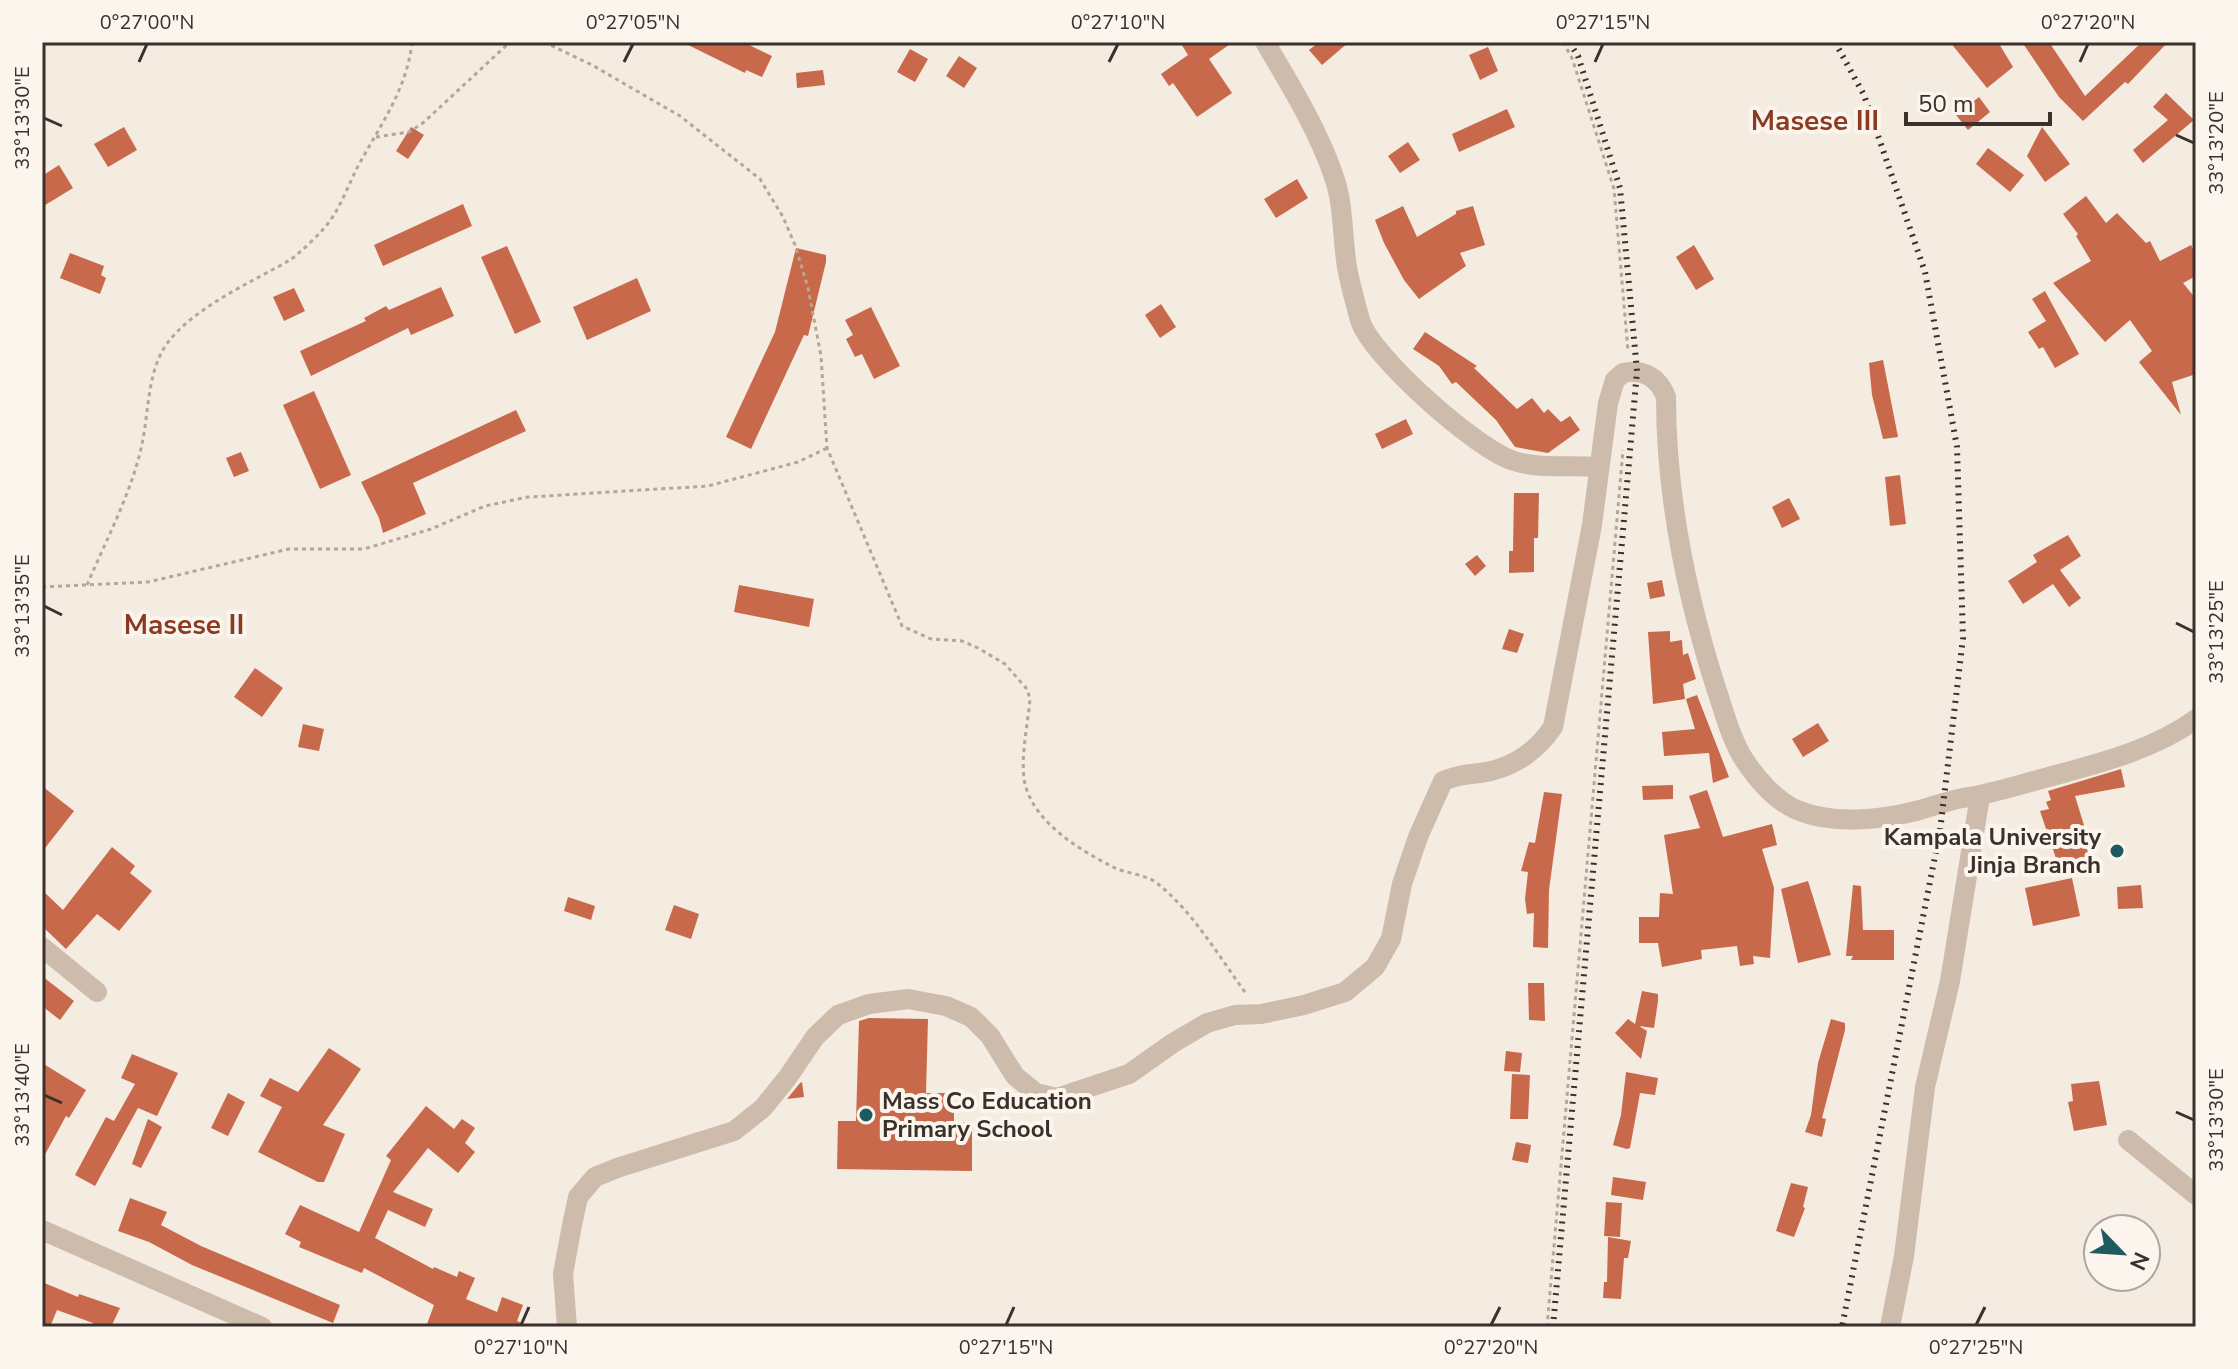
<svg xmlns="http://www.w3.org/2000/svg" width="2238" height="1369" font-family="'Nunito Sans',sans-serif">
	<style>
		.building { fill: #c8694b }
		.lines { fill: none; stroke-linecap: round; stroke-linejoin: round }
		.path { stroke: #b9a596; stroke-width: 3; stroke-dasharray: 4 4; stroke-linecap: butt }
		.minor { stroke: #cdbbac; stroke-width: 20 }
		.rail { stroke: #3b302b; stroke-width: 6; stroke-dasharray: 2 6; stroke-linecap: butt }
		.ticks { fill: none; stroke: #3b302b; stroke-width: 3 }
		.poi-dot { fill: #1f5a5e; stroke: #fbf5ee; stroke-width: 3 }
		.labels { text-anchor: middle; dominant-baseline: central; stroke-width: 8; stroke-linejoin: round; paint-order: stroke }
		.poi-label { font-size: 24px; font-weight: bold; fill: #3b302b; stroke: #fbf5ee; text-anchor: end }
		.quarter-label { font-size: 28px; font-weight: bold; fill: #8c3b22; stroke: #fbf5ee }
		.neatline { fill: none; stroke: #3b302b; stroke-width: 3 }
		.ticks-label { font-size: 20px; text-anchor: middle; fill: #3b302b }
	</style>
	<rect width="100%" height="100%" fill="#f4ebe1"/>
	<g class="building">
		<polygon points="682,42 743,42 772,56 762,77 746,70 745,73"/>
		<polygon points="1180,42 1233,42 1209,59 1232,93 1197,117 1173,83 1169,86 1161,74 1188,55"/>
		<polygon points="1319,42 1349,42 1322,65 1309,50"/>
		<polygon points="1950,42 1998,42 2013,67 1987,88"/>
		<polygon points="2022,42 2049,42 2085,96 2142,42 2168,42 2128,84 2125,82 2083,121 2059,97"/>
		<polygon points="1488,47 1498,71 1480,80 1469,55"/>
		<polygon points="910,49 928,59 915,82 897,72"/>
		<polygon points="959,56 977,68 964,88 946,76"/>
		<polygon points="823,70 825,85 797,88 796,73"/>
		<polygon points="2166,93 2194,120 2143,163 2133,150 2168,120 2153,107"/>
		<polygon points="1979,97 1990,112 1968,130 1956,115"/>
		<polygon points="1507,109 1515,127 1459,152 1452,134"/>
		<polygon points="124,127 137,150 108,167 94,144"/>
		<polygon points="411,127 424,135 408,159 396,151"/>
		<polygon points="2042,127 2070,164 2045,182 2027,156"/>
		<polygon points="1408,142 1420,160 1400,173 1388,156"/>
		<polygon points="1988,148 2024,175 2010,192 1976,164"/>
		<polygon points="59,165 73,188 42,207 42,176"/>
		<polygon points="1297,179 1308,198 1276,218 1264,199"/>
		<polygon points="2086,196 2106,223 2117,213 2146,243 2150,241 2160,261 2191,245 2196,254 2196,276 2183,283 2196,299 2196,374 2172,382 2181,415 2139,362 2152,351 2130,320 2105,342 2053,283 2091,261 2076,236 2078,234 2063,214"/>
		<polygon points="463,204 472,226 383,266 374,245"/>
		<polygon points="1403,206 1417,237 1456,214 1456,211 1473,206 1485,245 1460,253 1466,266 1419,299 1404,280 1384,243 1375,220"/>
		<polygon points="1694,245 1714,279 1696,290 1676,257"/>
		<polygon points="507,246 541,322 515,334 481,257"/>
		<polygon points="796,248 826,255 826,262 808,336 804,335 751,449 726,437 775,332"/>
		<polygon points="70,253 104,266 101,275 106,278 100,294 60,278"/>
		<polygon points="637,278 651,311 587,340 573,307"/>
		<polygon points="441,287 454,316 411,335 408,328 311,376 300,351 366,321 364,318 386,306 389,310"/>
		<polygon points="294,288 305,311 284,321 273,297"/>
		<polygon points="2045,291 2079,354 2055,368 2043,347 2039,349 2028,332 2046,321 2032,299"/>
		<polygon points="1161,304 1176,327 1160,338 1145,315"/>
		<polygon points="871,307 900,366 874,379 862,354 855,357 846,339 853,335 845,320"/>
		<polygon points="1425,332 1477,366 1474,368 1517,409 1532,398 1544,413 1548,409 1561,422 1570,416 1580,430 1548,453 1515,447 1496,420 1456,382 1452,384 1439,366 1413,349"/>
		<polygon points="1883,360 1898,437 1883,439 1872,395 1869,363"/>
		<polygon points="314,391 351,475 320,489 283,405"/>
		<polygon points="516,410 526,431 413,483 426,514 383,533 379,518 361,482"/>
		<polygon points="1406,419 1413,434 1382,449 1375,434"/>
		<polygon points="241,452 249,471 234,477 226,458"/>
		<polygon points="1900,475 1906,524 1890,526 1885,477"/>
		<polygon points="1514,493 1539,493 1538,538 1534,538 1534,572 1509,573 1509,551 1513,551"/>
		<polygon points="1789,498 1800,519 1782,528 1772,507"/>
		<polygon points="2068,535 2081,556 2060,570 2081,598 2069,607 2053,584 2023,604 2008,581 2037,562 2033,555"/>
		<polygon points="1477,555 1486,566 1475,576 1465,564"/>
		<polygon points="1662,580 1665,596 1650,599 1647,583"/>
		<polygon points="739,585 814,599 809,627 734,612"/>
		<polygon points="1509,629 1524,634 1517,653 1502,649"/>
		<polygon points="1670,631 1670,642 1682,640 1683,655 1688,653 1696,679 1683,684 1685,699 1653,704 1648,632"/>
		<polygon points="255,668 283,688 262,717 234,697"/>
		<polygon points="1697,695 1729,777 1713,783 1709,753 1664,756 1662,732 1695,729 1686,699"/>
		<polygon points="1818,723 1829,741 1803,757 1792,739"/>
		<polygon points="303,724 324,729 319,751 298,747"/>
		<polygon points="2121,769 2125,787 2075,796 2096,864 2062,876 2040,811 2049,809 2046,802 2051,800 2048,791"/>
		<polygon points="1673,785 1673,799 1643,800 1642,786"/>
		<polygon points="42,786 74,811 42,852"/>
		<polygon points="1707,790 1723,837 1772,824 1777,845 1762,849 1774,888 1770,958 1753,956 1754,964 1740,966 1737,946 1701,950 1702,959 1662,967 1658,943 1639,943 1639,917 1659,917 1660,893 1673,894 1664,835 1700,828 1689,796"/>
		<polygon points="1544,792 1562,794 1549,890 1548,948 1533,947 1534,913 1527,914 1525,899 1528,872 1521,871 1529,842 1535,843"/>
		<polygon points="112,847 135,866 130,873 152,891 119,931 97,914 66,949 42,926 42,890 63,910"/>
		<polygon points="2072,878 2080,916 2033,926 2025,888"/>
		<polygon points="1808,881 1831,955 1798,963 1781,889"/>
		<polygon points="1853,885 1861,886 1863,930 1894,930 1894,960 1851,960 1853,956 1846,956"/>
		<polygon points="2141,885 2143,908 2118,909 2117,887"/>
		<polygon points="568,897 595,906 591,920 564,911"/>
		<polygon points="674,905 699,914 691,939 665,930"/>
		<polygon points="42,976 74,1001 60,1020 42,1006"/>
		<polygon points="1528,983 1544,983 1545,1021 1529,1020"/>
		<polygon points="1642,991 1658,994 1658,1001 1654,1028 1639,1026 1647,1031 1641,1059 1615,1033 1628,1019 1635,1024"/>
		<polygon points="869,1018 928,1019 926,1093 954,1093 954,1122 972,1122 972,1171 837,1169 838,1121 856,1121 859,1021"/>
		<polygon points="1831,1019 1845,1023 1845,1030 1822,1118 1826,1119 1822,1137 1805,1132 1811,1115 1818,1063"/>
		<polygon points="329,1048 361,1069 323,1125 345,1134 324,1182 318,1182 258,1152 282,1107 260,1096 270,1078 298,1092"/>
		<polygon points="1506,1051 1522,1053 1520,1072 1504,1071"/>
		<polygon points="132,1054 178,1073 157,1116 138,1108 95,1186 75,1175 106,1117 114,1121 135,1084 121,1078"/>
		<polygon points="42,1063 86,1090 69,1118 66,1116 42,1160"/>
		<polygon points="1626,1072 1658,1078 1655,1095 1640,1093 1630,1148 1627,1149 1613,1145 1621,1115"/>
		<polygon points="1512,1074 1530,1075 1528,1119 1510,1119"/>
		<polygon points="2099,1081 2107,1125 2074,1131 2068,1102 2073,1101 2071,1084"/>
		<polygon points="802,1082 804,1097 787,1099 800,1083"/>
		<polygon points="228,1093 245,1102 228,1136 211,1128"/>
		<polygon points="426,1106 454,1129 462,1119 475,1128 465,1143 475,1152 458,1173 428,1148 393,1192 433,1209 425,1227 388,1210 375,1238 433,1269 434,1267 457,1277 459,1271 475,1278 466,1299 497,1312 502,1297 523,1305 517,1321 531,1327 426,1327 434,1305 364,1268 362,1273 299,1247 301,1242 285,1234 300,1205 359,1232 391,1160 386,1156"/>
		<polygon points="148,1119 162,1127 141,1168 132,1164"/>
		<polygon points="1516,1142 1531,1145 1528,1163 1512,1160"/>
		<polygon points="1613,1177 1646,1182 1643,1200 1611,1195"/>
		<polygon points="1791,1183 1808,1187 1803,1207 1805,1208 1794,1237 1776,1231"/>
		<polygon points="130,1198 167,1212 161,1225 201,1246 340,1305 333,1323 192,1265 149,1242 118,1231"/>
		<polygon points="1606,1202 1622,1203 1620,1237 1604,1236"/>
		<polygon points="1608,1237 1631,1241 1628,1258 1624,1258 1621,1299 1603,1298 1604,1282 1607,1282"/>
		<polygon points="42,1282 78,1297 79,1294 120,1308 111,1327 92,1327 93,1323 57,1310 50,1327 42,1327"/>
	</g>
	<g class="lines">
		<g class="path">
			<path d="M 544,42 L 592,65 L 680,116 L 760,179 L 783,217 L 795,245 L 808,288 L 821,356 L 827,448 L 902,626 L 931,639 L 962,641 L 978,648 L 1005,664 L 1027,689 L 1030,699 C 1028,724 1021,753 1024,779 C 1031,821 1078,849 1113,867 C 1126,874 1147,874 1158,884 C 1194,913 1220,958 1247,995"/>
			<polyline points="1563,42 1572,58 1614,189 1628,351"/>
			<polyline points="376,137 409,132 423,123 510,42"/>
			<path d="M 87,585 C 106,540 132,492 142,444 C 149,412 147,373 166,345 C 192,308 252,282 290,260 C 299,254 323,231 329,222 C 341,206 348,186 357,168 C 379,127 407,90 412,42"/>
			<polyline points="42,587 148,582 289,549 364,549 431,529 485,506 528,497 708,486 798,462 827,448"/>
			<polyline points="1547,1327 1623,450"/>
		</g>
		<g class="minor">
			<path d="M 1265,42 C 1290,85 1318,129 1334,177 C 1344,205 1342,237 1347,267 C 1350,284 1355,302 1360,320 C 1370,355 1477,450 1514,461 C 1540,469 1570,465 1598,467"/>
			<polyline points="42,947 97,992"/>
			<polyline points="2128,1140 2196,1195"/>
			<polyline points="42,1230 262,1327"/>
			<path d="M 567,1327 L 563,1274 L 572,1225 L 578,1197 L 595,1177 L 617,1168 L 734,1131 L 763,1108 L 788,1077 L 815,1037 L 838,1015 L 869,1004 L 908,999 L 946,1006 L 971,1017 L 990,1036 L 1015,1076 L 1036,1093 L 1057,1098 L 1129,1074 L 1173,1043 L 1207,1023 L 1235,1015 L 1261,1014 L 1304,1005 L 1345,992 L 1375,967 L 1391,939 L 1402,884 L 1418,837 L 1443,781 C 1458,775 1464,775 1480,773 C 1511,769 1536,752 1553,727 L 1592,525 L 1608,403 L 1615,380 L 1623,373 C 1643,368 1659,378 1666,397 C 1666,496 1686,594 1716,688 C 1724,711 1731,740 1745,761 C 1757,779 1776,801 1797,810 C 1833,825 1880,820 1916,811 C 1932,807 1946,801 1963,798 C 1991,794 2018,785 2045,778 C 2096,764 2152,751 2196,719"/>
			<polyline points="1890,1327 1904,1256 1925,1087 1950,981 1980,796"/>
		</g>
		<g class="rail">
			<polyline points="1835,42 1864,95 1925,272 1957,447 1963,638 1940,831 1842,1327"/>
			<polyline points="1553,1327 1637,371 1620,188 1578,56 1569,42"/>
		</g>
	</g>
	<path class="ticks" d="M 139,62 L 147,44M 624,62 L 633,44M 1109,62 L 1118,44M 1595,62 L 1603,44M 2080,62 L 2088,44M 44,118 L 62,126M 2176,135 L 2194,143M 44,606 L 62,615M 2176,623 L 2194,632M 44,1095 L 62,1103M 2176,1112 L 2194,1120M 521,1325 L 529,1307M 1006,1325 L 1014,1307M 1491,1325 L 1500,1307M 1976,1325 L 1985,1307"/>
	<g class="poi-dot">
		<circle cx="2117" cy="851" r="8"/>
		<circle cx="866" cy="1115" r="8"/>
	</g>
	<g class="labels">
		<g class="poi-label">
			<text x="2101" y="837">Kampala University<tspan x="2101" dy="28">Jinja Branch</tspan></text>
			<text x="882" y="1101" text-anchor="start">Mass Co Education<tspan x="882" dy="28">Primary School</tspan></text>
		</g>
		<g class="quarter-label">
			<text x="1815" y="121">Masese III</text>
			<text x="184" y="625">Masese II</text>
		</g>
	</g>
	<rect width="2238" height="1369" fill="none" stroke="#fbf5ee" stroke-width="88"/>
	<g transform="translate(2122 1253) rotate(115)"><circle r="38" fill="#fbf5ee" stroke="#aea6a0" stroke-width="2"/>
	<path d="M0-6L14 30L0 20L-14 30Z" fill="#1f5a5e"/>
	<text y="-12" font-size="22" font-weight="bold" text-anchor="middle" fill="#3b302b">N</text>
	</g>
	<path d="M1906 112v12h144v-12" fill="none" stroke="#3b302b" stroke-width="4"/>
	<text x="1918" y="112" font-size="24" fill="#3b302b" stroke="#fbf5ee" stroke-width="6" paint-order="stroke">50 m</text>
	<rect x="44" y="44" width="2150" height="1281" class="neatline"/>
	<g class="ticks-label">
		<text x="147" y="29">0°27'00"N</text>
		<text x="633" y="29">0°27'05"N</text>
		<text x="1118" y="29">0°27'10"N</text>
		<text x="1603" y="29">0°27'15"N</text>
		<text x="2088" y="29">0°27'20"N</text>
		<text transform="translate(22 118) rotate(-90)" y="7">33°13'30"E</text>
		<text transform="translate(2216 143) rotate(-90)" y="7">33°13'20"E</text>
		<text transform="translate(22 606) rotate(-90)" y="7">33°13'35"E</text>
		<text transform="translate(2216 632) rotate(-90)" y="7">33°13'25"E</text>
		<text transform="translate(22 1095) rotate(-90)" y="7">33°13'40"E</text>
		<text transform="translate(2216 1120) rotate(-90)" y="7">33°13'30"E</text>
		<text x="521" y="1354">0°27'10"N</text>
		<text x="1006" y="1354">0°27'15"N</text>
		<text x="1491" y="1354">0°27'20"N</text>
		<text x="1976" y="1354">0°27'25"N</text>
	</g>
</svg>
